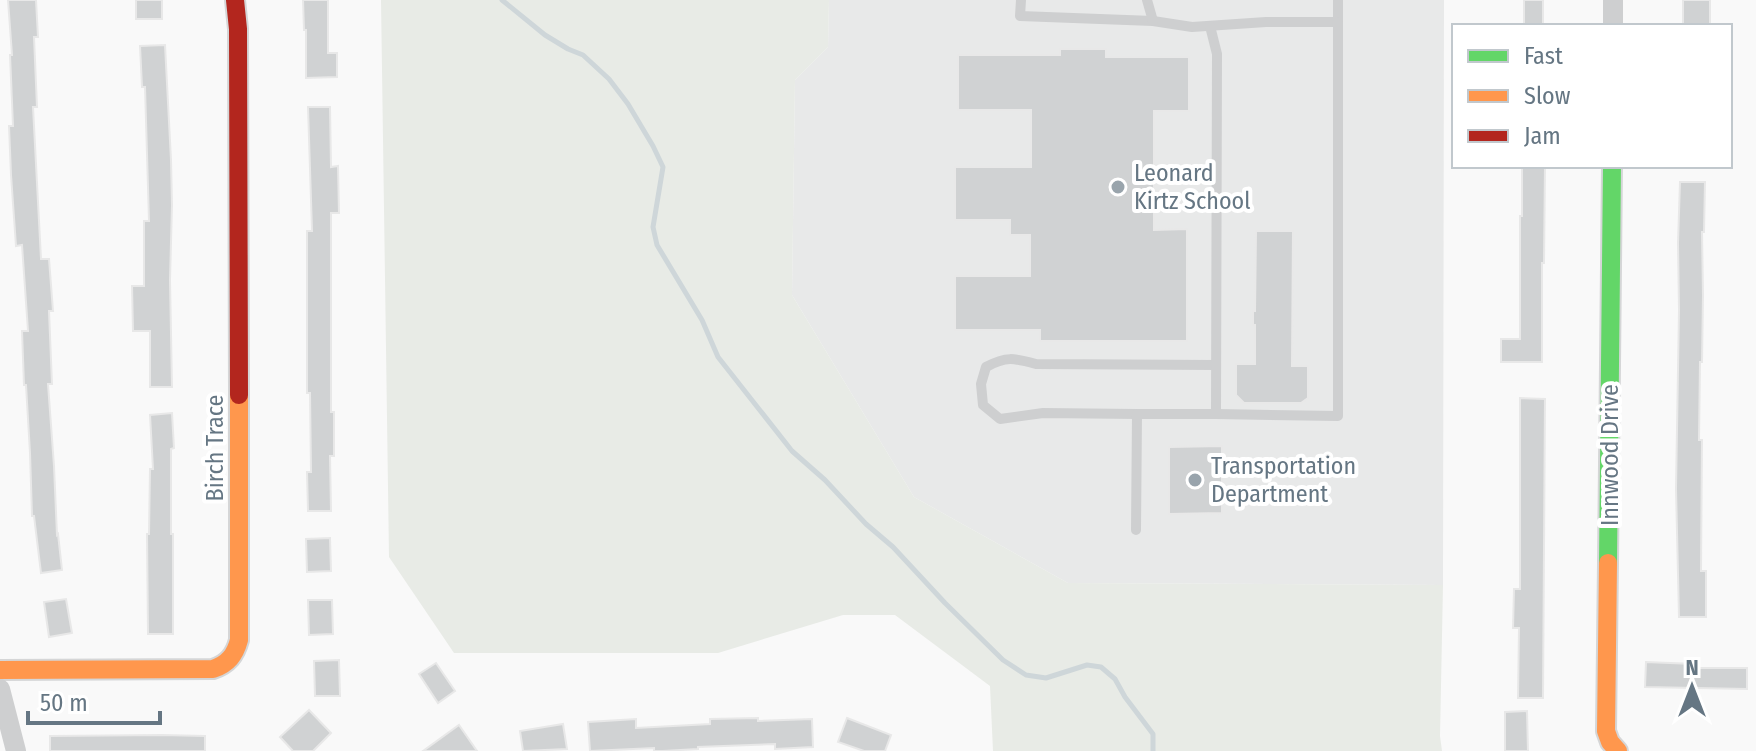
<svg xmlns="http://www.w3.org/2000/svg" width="1756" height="751" font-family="'Fira Sans Condensed',sans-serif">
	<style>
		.built { fill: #e8e9e9 }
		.green { fill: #e8ebe6 }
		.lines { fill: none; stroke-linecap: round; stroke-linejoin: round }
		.stream { stroke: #ced6d9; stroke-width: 5 }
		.building { fill: #d0d2d3; stroke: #e8e8e8; stroke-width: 2 }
		.fast-casing { stroke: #d5d6d7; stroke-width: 22 }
		.slow-casing { stroke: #d5d6d7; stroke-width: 22 }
		.jam-casing { stroke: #d5d6d7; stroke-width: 22 }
		.lane { stroke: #cecfd0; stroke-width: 10 }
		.street { stroke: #cecfd0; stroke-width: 20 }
		.fast { stroke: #63d668; stroke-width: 18 }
		.slow { stroke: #ff974d; stroke-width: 18 }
		.jam { stroke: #b3261e; stroke-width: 18 }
		.poi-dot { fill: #99a4ac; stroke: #fff; stroke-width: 3 }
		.labels { text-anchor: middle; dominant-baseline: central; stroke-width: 8; stroke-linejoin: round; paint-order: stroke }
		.poi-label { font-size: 24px; fill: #657683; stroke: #fff; text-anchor: start }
		.street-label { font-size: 24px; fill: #657683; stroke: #fff }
	</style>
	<rect width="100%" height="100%" fill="#f9f9f9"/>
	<polygon class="built" points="829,0 1444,0 1443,585 1068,583 914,497 792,295 795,80 828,47"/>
	<polygon class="green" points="381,0 829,0 828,47 795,80 792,295 914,497 1068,583 1443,585 1440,736 1442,751 993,751 990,686 895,615 843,615 718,653 454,653 389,557"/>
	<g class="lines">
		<polyline class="stream" points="502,0 545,35 568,49 583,55 609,79 628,104 653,146 663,167 653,227 657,245 702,320 718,357 792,451 825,480 866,524 893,547 945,603 1003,660 1026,675 1046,678 1087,665 1101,667 1115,679 1125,697 1153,734 1153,751"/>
	</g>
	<g class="building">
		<polygon points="8,0 36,0 38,37 34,37 37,107 33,107 41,259 49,259 53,311 49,311 52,384 48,384 54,466 57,535 58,534 62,570 41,573 34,516 32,516 30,453 26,385 24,385 22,331 28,331 22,245 16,246 11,175 9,126 13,126 10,55 12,55"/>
		<rect x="136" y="0" width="26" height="19"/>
		<polygon points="303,0 328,0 328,53 337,53 337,77 306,78 306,30 304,30"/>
		<rect x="1524" y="0" width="19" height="26"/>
		<rect x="1683" y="0" width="27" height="26"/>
		<polygon points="165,45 171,160 172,205 170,280 172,387 150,387 150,331 133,331 132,286 144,286 144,221 149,221 145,87 142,87 140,46"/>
		<polygon points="1060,49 1106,49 1106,57 1189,57 1189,111 1154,111 1154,230 1187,229 1187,341 1040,341 1040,330 955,330 955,276 1030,276 1030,235 1010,235 1010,220 955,220 955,167 1031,167 1031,110 958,110 958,55 1060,55"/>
		<polygon points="308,107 330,107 331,167 338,166 339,213 331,213 331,412 334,412 334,456 330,456 331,511 308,511 307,472 311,472 310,393 307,393 307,231 312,231"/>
		<polygon points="1522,166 1545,166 1544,263 1542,263 1542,362 1501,362 1501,339 1520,339 1520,216 1522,216"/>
		<polygon points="1680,182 1705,182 1704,232 1702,232 1703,295 1702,362 1700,362 1699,440 1702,440 1701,571 1706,571 1706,617 1679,617 1676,489 1679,310 1678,243"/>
		<polygon points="1256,231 1293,231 1292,366 1308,366 1308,398 1301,403 1244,403 1236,395 1236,364 1255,364 1255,325 1253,325 1253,311 1255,311"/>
		<polygon points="1520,398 1545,399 1543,698 1518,698 1519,628 1513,628 1514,589 1520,589"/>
		<polygon points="172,413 174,448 171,449 171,534 173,534 173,634 148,634 147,534 149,534 150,469 153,469 150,415"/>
		<polygon points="1222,446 1222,513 1169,514 1169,447"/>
		<polygon points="330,538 331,571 307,572 306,539"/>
		<polygon points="66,599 72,633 49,637 44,602"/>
		<polygon points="308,600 332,600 333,634 309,635"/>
		<polygon points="339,660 340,696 315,696 314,661"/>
		<polygon points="1646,662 1694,664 1694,668 1747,668 1747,689 1645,687"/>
		<polygon points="436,663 455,691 438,703 419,674"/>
		<polygon points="309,710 331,733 313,751 293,751 280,737"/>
		<polygon points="1527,711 1528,751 1505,751 1505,712"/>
		<polygon points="758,718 758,721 812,719 813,747 775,749 775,744 698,747 698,749 663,751 654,751 654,748 590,751 588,722 636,719 636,728 710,724 710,719"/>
		<polygon points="847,718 891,735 885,751 864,751 838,742"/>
		<polygon points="563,724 567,749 523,751 520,731"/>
		<polygon points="459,725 477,751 423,751"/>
		<polygon points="162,735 205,736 205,751 50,751 50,736"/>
	</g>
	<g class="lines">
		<g class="fast-casing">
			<polyline id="fast" points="1608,563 1612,166"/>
		</g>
		<g class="slow-casing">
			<g id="slow">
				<polyline points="1608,563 1606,731 1610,742 1618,751"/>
				<path d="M 0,670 L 213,669 C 228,664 235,655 239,640 L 239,395"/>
			</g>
		</g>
		<g class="jam-casing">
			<polyline id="jam" points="235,0 238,29 239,395"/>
		</g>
		<g class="lane">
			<polyline points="1021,0 1020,16 1153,21 1192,27 1266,22 1338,22 1338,0"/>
			<polyline points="1147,0 1153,21"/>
			<path d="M 1137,414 L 1043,413 L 1000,419 L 983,405 L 981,384 L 986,367 C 1006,356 1014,358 1036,364 L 1216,365"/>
			<polyline points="1216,414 1338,416 1338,22"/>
			<polyline points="1136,530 1137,414 1216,414 1217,54 1210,26"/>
		</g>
		<g class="street">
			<polyline points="1613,26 1613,0"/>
			<polyline points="0,689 16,751"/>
		</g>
		<use href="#fast" class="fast"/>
		<use href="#slow" class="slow"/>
		<use href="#jam" class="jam"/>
	</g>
	<g class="poi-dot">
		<circle cx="1118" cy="187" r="8"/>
		<circle cx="1195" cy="480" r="8"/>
	</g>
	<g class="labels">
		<g class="poi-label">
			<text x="1134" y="173">Leonard<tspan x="1134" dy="28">Kirtz School</tspan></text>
			<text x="1211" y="466">Transportation<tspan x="1211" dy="28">Department</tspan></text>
		</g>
		<g class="street-label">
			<text transform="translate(215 448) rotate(-90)">Birch Trace</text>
			<text transform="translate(1610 455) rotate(-90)">Innwood Drive</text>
		</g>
	</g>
	<rect x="1452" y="24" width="280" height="144" fill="#ffffff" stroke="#c1c8cd" stroke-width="2"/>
	<rect x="1468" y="50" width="40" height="12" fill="#63d668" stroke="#c1c8cd" stroke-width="2"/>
	<text x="1524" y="64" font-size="24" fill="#657683">Fast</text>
	<rect x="1468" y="90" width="40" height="12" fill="#ff974d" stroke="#c1c8cd" stroke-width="2"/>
	<text x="1524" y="104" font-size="24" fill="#657683">Slow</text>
	<rect x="1468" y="130" width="40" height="12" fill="#b3261e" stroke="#c1c8cd" stroke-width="2"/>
	<text x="1524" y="144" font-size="24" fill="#657683">Jam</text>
	<g transform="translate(1692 687)" stroke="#ffffff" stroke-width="6" paint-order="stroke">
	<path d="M0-6L14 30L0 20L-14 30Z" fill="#657683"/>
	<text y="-12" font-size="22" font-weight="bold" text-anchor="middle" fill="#657683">N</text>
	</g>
	<path d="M28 711v12h132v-12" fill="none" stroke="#657683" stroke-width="4"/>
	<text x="40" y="711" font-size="24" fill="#657683" stroke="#ffffff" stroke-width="6" paint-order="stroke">50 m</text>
</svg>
